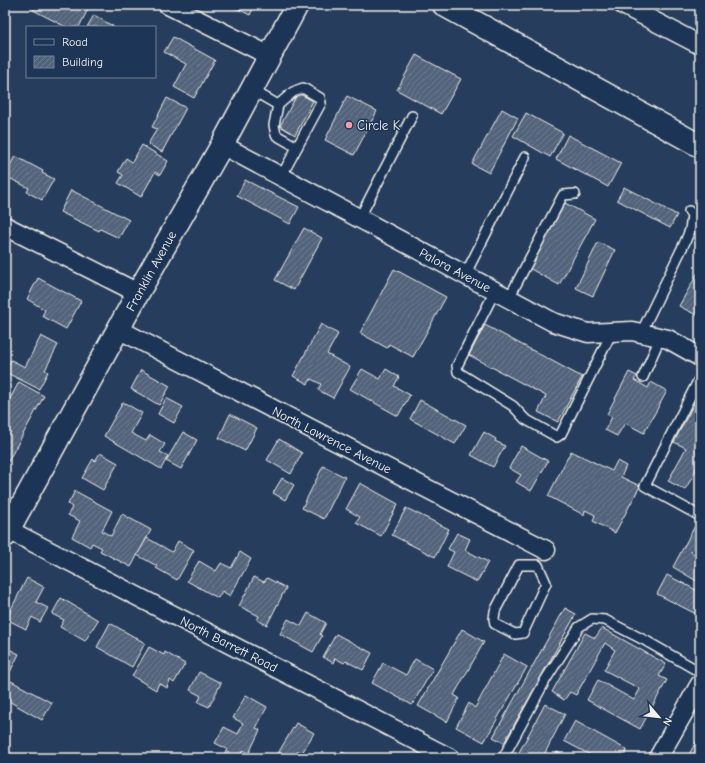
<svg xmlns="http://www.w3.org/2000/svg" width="705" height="763" font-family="'Comic Neue',sans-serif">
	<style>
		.building { fill: url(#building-hatch); stroke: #f4f1e8 }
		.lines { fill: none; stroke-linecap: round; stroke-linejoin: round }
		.service-casing { stroke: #f4f1e8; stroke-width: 12 }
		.minor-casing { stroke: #f4f1e8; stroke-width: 21 }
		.tertiary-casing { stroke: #f4f1e8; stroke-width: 25 }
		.trunk-casing { stroke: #f4f1e8; stroke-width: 25 }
		.service { stroke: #1d3557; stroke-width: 9 }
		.minor { stroke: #1d3557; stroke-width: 18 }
		.tertiary { stroke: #1d3557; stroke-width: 22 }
		.trunk { stroke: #1d3557; stroke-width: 22 }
		.poi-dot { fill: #ff9aa2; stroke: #1d3557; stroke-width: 1.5 }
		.labels { text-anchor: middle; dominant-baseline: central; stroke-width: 3; stroke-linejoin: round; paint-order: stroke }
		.poi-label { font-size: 13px; fill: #f4f1e8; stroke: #1d3557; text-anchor: start }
		.street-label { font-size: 13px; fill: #f4f1e8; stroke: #1d3557 }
	</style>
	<defs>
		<pattern id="building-hatch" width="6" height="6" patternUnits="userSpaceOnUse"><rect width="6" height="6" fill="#52647b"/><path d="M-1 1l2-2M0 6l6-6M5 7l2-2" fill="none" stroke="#6c7b8e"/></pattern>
	</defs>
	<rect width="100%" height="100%" fill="#263d5d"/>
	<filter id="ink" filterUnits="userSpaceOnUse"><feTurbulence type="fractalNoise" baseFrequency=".025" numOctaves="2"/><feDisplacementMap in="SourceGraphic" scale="8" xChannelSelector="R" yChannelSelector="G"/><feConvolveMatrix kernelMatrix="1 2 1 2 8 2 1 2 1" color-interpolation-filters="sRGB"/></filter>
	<g filter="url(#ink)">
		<g class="building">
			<polygon points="36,5 79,5 88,9 79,27 66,27 33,10"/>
			<polygon points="230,5 255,5 250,15"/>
			<polygon points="94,15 114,27 87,27"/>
			<polygon points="173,37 215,60 194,98 174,87 186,64 164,52"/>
			<polygon points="416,55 461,79 441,114 397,90"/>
			<polygon points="298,93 313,101 295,135 280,126"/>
			<polygon points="347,96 377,111 354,155 325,140"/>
			<polygon points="167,98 186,108 162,152 148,144 157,129 152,127"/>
			<polygon points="502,109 518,118 489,173 472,164"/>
			<polygon points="526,113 563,133 550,157 513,136"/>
			<polygon points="568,135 621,163 608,187 556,159"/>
			<polygon points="142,145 168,161 160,175 155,172 141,197 118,183 123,175 118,172 126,158 132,162"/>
			<polygon points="15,156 43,171 42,173 54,179 42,200 27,192 29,188 5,176"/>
			<polygon points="245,180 299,207 290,224 237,196"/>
			<polygon points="624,187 677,215 670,228 617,200"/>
			<polygon points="71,190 129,220 119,238 100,229 99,231 60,212"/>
			<polygon points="565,203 595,219 559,285 529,268"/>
			<polygon points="304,228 322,238 294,290 275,280"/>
			<polygon points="598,242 615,250 593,296 576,288"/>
			<polygon points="394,269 446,297 413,357 389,344 387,348 360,333"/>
			<polygon points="700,269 700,317 679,306"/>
			<polygon points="38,278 81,301 66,329 42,316 45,310 27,299"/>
			<polygon points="321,324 338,334 327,354 350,367 333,398 318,390 321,384 311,379 308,384 293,376"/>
			<polygon points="485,325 582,377 558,422 538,412 546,396 469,355"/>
			<polygon points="41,336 58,345 45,370 48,372 39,389 5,372 11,360 25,367"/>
			<polygon points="362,369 380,379 386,369 399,377 394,386 410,395 398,416 350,389"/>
			<polygon points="141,370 170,386 159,405 131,389"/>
			<polygon points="629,372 637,376 634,380 648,388 651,382 667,391 644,433 625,423 617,436 605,430 612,417 607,414"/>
			<polygon points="19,382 44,396 5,467 5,408"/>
			<polygon points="700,392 700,463 685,490 668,481 686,448 674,442"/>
			<polygon points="166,398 183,407 174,423 158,414"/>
			<polygon points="420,400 466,425 455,444 410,419"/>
			<polygon points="123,402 142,413 131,433 146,441 150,435 165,444 160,452 168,456 161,469 104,436"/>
			<polygon points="230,414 257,428 245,451 219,438"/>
			<polygon points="183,432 197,440 181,469 166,461"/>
			<polygon points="484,432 496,439 495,441 505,446 493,467 471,455"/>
			<polygon points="279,439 302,453 291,474 267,460"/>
			<polygon points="521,446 548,461 531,491 516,482 521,475 509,468"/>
			<polygon points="571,451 612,471 617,461 626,466 621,477 640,486 615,533 593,521 595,515 585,510 584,515 548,496"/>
			<polygon points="100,453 118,463 103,490 82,478 93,459 95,461"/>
			<polygon points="323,466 345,477 324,519 302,508"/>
			<polygon points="282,478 294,485 285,500 273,493"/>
			<polygon points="360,483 398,504 381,536 356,523 360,517 346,509"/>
			<polygon points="75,491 112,511 102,531 111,536 122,514 151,530 131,567 100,551 102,548 92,543 90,547 72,537 80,521 68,515 72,507 68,504"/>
			<polygon points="406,508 449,529 435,557 392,535"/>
			<polygon points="698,520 700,522 700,548 695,545 691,552 700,557 700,583 673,567"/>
			<polygon points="457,533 470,539 465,550 488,562 477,582 447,567 454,552 448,549"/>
			<polygon points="147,538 172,552 178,541 194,550 177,580 156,568 157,566 137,555"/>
			<polygon points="240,552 251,559 230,596 222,591 218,598 187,581 199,561 216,571 221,563 231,568"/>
			<polygon points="667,575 700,592 700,616 657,594"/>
			<polygon points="254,577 264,582 267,578 286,588 267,625 257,620 259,616 239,606"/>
			<polygon points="27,578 44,587 36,602 48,608 40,622 32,617 26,629 6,619"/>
			<polygon points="61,598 98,620 85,641 60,627 64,620 52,614"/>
			<polygon points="565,608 576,614 504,743 493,737"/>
			<polygon points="308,613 326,623 320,634 322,636 313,652 280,634 288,619 301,626"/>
			<polygon points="110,623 145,643 132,667 97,647"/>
			<polygon points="602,628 666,664 659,676 667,680 640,729 587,700 598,680 634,700 640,689 604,670 615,650 605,643 576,695 570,692 564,700 552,692 585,633 595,638"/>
			<polygon points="462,629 484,642 454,695 459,698 447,722 418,706"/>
			<polygon points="336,634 372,653 363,670 346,661 344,663 335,658 333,663 323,657"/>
			<polygon points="5,647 19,654 9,674 5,672"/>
			<polygon points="149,647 164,655 165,652 185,664 174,683 170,680 167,688 159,683 156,690 132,676"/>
			<polygon points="504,654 527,667 484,742 456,727 469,703 475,708"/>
			<polygon points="415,659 433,669 412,705 372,683 383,663 406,675"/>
			<polygon points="199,672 221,683 209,707 198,702 201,696 190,690"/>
			<polygon points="11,681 52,703 42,720 5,699 5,692"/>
			<polygon points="246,695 267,707 256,728 260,730 249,753 243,750 239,758 230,758 224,755 227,749 215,743 224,727 238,734 243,723 233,718"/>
			<polygon points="545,704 565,714 545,753 554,758 557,752 569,758 520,758 517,756"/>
			<polygon points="575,721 627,750 623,758 596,758 564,741"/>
			<polygon points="296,723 314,733 302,753 298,751 294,758 282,758 277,755"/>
			<polygon points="700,735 700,758 687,758"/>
			<polygon points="342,752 354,758 330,758 333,754 338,757"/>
		</g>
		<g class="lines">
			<g class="service-casing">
				<g id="service">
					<polyline points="252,90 278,105 293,92 303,88 320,98 321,103 281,177"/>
					<polyline points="278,105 274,125 276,135 297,147"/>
					<polyline points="359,219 412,116"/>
					<polyline points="465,275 525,157"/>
					<polyline points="495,291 457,366 458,372 513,406 525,419 557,437 561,434 612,332"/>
					<polyline points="509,298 563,195 575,194"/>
					<polyline points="641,333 685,242 690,230 692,215 689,211"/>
					<polyline points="643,377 660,338"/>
					<polyline points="700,377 645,486 700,516"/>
					<polygon points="519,565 538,565 546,583 523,633 515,634 495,624 494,619 495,611"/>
					<polyline points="503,758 546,679 579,627 592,619 605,620 646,641 700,672"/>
				</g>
			</g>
			<g class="minor-casing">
				<g id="minor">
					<polyline points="168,5 270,56"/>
					<polyline points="623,5 700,45"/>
					<polyline points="222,145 553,322 588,333 632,331 668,339 700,357"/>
					<polyline points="5,226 138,293"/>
					<polyline points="118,329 546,550"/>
					<polyline points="5,528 450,758"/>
					<polyline points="658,758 700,684"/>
				</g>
			</g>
			<g class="tertiary-casing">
				<polyline id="tertiary" points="5,536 138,293 222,145 297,5"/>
			</g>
			<g class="trunk-casing">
				<polyline id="trunk" points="444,5 700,146"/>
			</g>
			<use href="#service" class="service"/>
			<use href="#minor" class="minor"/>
			<use href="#tertiary" class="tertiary"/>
			<use href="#trunk" class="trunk"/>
		</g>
	</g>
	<circle class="poi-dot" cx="349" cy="125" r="4"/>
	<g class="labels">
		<g class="poi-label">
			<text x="357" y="125">Circle K</text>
		</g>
		<g class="street-label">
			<text transform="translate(455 270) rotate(28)">Palora Avenue</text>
			<text transform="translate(151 271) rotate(-61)">Franklin Avenue</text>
			<text transform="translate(332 440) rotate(27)">North Lawrence Avenue</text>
			<text transform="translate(229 644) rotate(27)">North Barrett Road</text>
		</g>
	</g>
	<rect width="705" height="763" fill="none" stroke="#1d3557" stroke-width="20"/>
	<rect x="10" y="10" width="685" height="743" fill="none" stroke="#f4f1e8" stroke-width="1.5" filter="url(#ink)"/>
	<rect x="26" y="26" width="130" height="52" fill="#1d3557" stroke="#738091"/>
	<rect x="34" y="39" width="20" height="6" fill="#1d3557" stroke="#738091"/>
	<text x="62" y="46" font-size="12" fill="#f4f1e8">Road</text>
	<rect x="34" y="56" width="20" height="12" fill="url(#building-hatch)" stroke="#738091"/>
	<text x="62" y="66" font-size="12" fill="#f4f1e8">Building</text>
	<g transform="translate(659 717) rotate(118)" stroke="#1d3557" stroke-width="3" paint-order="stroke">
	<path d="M0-3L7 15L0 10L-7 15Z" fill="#f4f1e8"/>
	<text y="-6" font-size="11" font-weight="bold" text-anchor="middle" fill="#f4f1e8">N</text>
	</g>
</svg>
